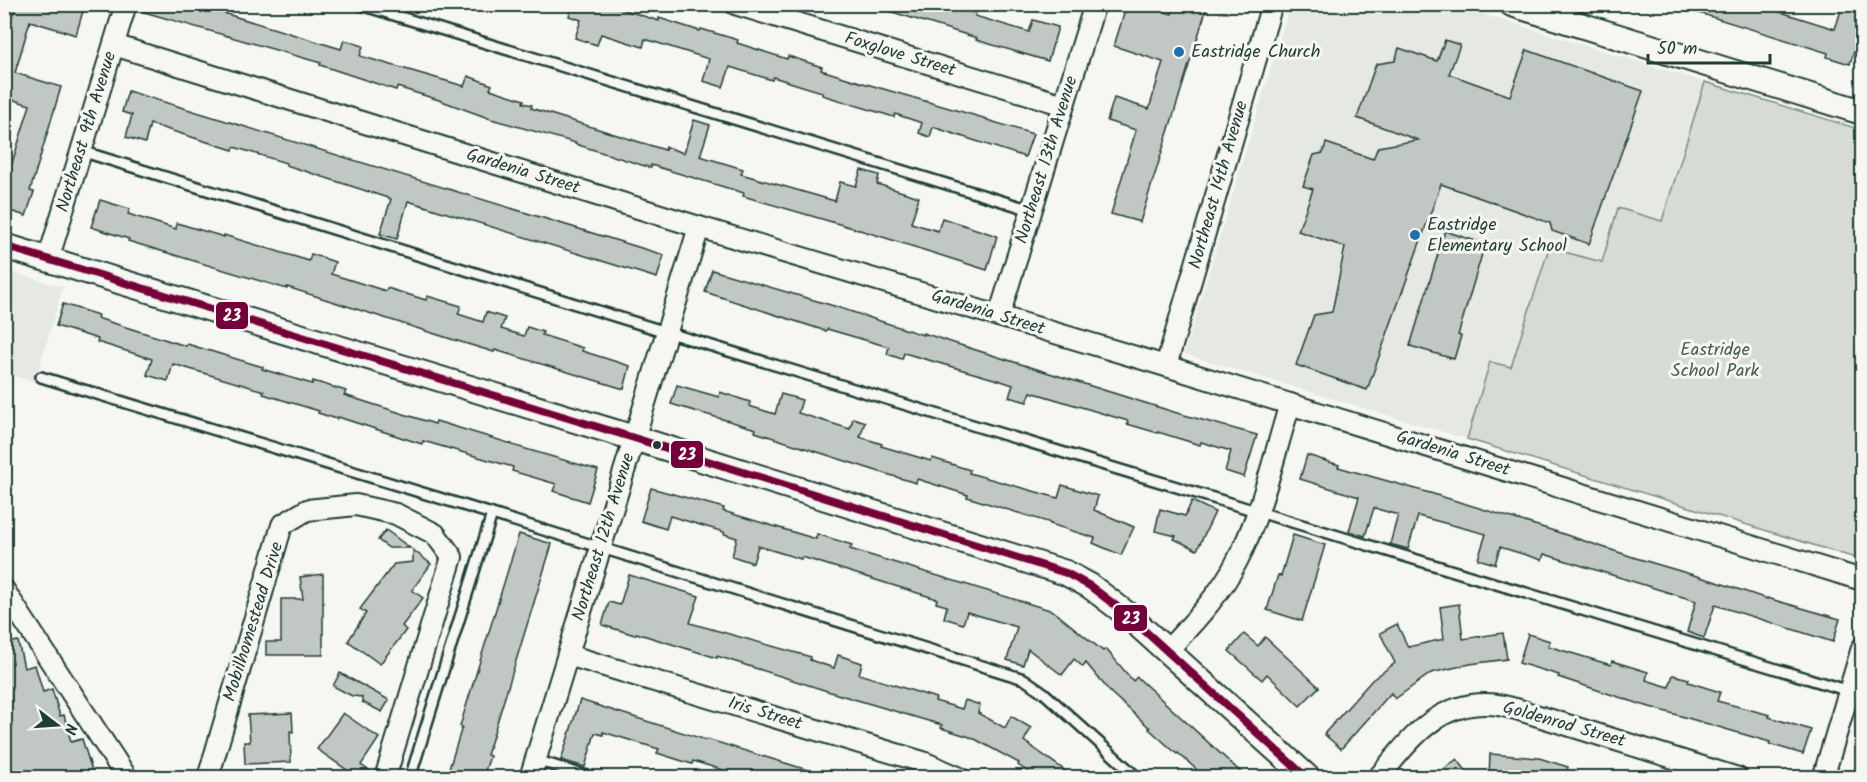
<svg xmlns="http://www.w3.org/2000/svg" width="1867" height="782" font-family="Kalam,sans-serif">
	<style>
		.built { fill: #e6e8e4 }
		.green { fill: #d6dbd6; stroke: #7a8c85; stroke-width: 1.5 }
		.building { fill: #c1c8c3; stroke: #1f3d34; stroke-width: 1.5 }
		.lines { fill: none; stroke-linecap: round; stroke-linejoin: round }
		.service-casing { stroke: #1f3d34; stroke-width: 14 }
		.minor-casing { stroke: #1f3d34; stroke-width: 24 }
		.tertiary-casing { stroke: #1f3d34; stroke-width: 28 }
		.service { stroke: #f6f6f2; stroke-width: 9 }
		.minor { stroke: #f6f6f2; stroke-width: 20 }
		.tertiary { stroke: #f6f6f2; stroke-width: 24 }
		.bus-1-casing { stroke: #f6f6f2; stroke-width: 12 }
		.bus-1 { stroke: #750039; stroke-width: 8 }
		.poi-dot { fill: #1f6fb2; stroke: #f6f6f2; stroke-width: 2 }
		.bus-dot { fill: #1f3d34; stroke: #f6f6f2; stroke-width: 2 }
		.labels { text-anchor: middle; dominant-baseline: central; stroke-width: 6; stroke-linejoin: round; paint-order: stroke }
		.poi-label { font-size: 18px; fill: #1f3d34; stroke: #f6f6f2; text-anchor: start }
		.street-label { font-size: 18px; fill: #1f3d34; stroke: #f6f6f2 }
		.park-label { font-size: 18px; fill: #445d54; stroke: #f6f6f2 }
		.line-badge { stroke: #f6f6f2; stroke-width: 2 }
		.badge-label { font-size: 16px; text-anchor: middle; font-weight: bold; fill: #fff }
	</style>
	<rect width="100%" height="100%" fill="#f6f6f2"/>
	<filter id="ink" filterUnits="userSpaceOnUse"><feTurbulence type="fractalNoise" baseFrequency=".0167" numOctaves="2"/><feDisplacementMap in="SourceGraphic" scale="12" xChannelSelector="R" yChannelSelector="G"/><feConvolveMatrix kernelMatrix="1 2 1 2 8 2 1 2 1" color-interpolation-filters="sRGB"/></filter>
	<g filter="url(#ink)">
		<g class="built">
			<polygon points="1290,5 1453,5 1705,82 1662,222 1602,262 1549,248 1511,368 1490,362 1467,439 1184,354"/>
			<polygon points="4,270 63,287 35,382 5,373"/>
		</g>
		<polygon class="green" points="1705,82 1862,130 1862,560 1467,439 1490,362 1511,367 1549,248 1602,262 1618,208 1662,221"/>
		<g class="building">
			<polygon points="16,4 61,4 83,11 76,35 30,21 15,73 61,87 30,191 34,192 26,216 4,209 4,189 30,105 4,97 4,42"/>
			<polygon points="138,4 194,4 341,49 344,40 363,46 360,56 464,86 468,76 492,85 490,89 524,100 523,103 532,105 531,108 665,150 666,147 684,153 694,120 710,125 700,156 743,169 741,174 835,201 840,182 856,186 861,170 879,175 877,184 919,197 911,223 938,231 942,218 997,236 987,270 870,233 743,196 744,193 651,165 651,168 575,144 576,143 491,119 439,100 397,87 396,90 320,65 321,63 137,10"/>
			<polygon points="572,4 606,4 659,21 659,18 700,31 701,29 738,40 737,43 787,59 788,56 822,67 821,70 863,83 987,119 987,120 1033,134 1025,157 933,127 930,137 919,133 922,123 895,114 894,117 822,95 822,92 773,77 772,80 730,67 723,87 703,81 709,59 645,39 643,47 601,34 597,45 575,38 581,20 569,16"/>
			<polygon points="879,4 967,4 965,10 976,13 975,16 1029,32 1033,20 1058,27 1048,61 976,40 977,38 879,8"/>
			<polygon points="1127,4 1142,4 1172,14 1175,4 1208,4 1140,222 1111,214 1136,130 1107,121 1114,98 1149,109 1163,62 1114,46"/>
			<polygon points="1683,4 1755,4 1835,29 1843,4 1863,4 1863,23 1850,64 1827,57 1828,53 1683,8"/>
			<polygon points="1445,40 1460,45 1449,74 1510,96 1527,50 1643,91 1589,244 1552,231 1550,223 1441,184 1367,390 1296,365 1314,315 1332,312 1345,247 1298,231 1313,189 1303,186 1314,155 1323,153 1326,143 1373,159 1378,147 1418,140 1357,118 1376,64 1395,61 1399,48 1437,61"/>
			<polygon points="128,91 664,255 657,278 408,201 397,239 380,234 391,199 286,165 286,163 234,147 233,150 150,124 145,143 126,137 132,115 122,112"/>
			<polygon points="100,200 130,209 128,214 176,229 177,223 224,237 224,235 309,261 311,254 335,262 331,274 386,291 387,288 426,300 427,296 461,306 458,314 483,322 486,312 505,318 501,329 524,336 527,327 543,332 542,335 583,348 582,351 630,366 624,389 495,350 494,352 451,339 287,287 287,289 128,241 129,239 91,227"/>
			<polygon points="1445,231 1485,244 1458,335 1461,336 1454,359 1410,346"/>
			<polygon points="712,270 834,306 923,335 923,333 960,345 1177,413 1257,435 1244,477 1225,471 1231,451 1201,442 1200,445 1158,432 1158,433 1127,424 1128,421 1031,392 1027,402 1009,397 1013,385 1001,381 904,353 902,359 887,354 889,347 827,329 826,331 705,292"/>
			<polygon points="63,304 98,315 97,318 186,346 187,344 263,367 262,369 312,384 313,381 346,391 344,395 388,409 435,424 436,421 512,444 512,445 598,470 588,502 553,491 556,484 512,471 513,467 423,441 422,444 338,417 337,419 318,413 319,411 263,394 264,391 173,364 168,381 147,375 152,359 97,342 98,339 56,326"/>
			<polygon points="677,385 719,397 720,392 750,402 749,406 775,414 781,394 802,400 798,413 850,429 853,418 865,422 860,437 882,444 881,446 931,461 932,458 970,470 969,473 1058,498 1062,485 1098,496 1094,510 1134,527 1121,555 1093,543 1095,538 1050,524 1051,523 967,497 968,495 917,479 916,483 880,472 755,432 756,429 671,404"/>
			<polygon points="1307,455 1339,465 1338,467 1430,493 1551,530 1636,558 1717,582 1767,599 1767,598 1840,619 1833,642 1715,605 1704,638 1687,632 1696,601 1544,554 1542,560 1500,547 1495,564 1478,559 1486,534 1418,516 1408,549 1390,544 1398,515 1374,508 1365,536 1349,531 1359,497 1300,479"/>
			<polygon points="651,488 724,508 723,511 816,539 817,534 852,545 850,549 1053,611 1103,651 1106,649 1133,681 1137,677 1246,777 1205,777 1178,753 1177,754 1149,729 1150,728 1111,693 1086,663 1083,667 1074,659 1062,675 1028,649 1023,665 1007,660 1017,627 967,612 963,624 944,618 947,606 936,603 937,599 802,557 801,559 758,546 753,563 732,556 737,538 724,534 724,532 670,516 666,529 641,521"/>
			<polygon points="1192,501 1215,512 1197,550 1174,539 1176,536 1155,531 1160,509 1185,516"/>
			<polygon points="386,530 410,548 389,548 378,540"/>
			<polygon points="519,534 552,544 487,755 490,756 483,777 476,777 449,769 462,727 460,726"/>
			<polygon points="1293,535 1325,545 1302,621 1267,610 1278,575 1281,576"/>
			<polygon points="413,550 431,564 412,590 423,598 402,626 406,630 380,664 348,641 366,613 360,609 394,564 413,562"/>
			<polygon points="323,574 323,655 266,655 266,642 281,642 281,599 303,599 300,577"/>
			<polygon points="629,575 699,596 690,623 811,657 810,660 834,668 838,655 862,663 859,674 936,698 935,701 962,709 965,700 980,705 978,713 1005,728 1011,716 1031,728 1024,741 1074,777 1036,777 1018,765 1019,763 973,738 941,728 942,725 840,695 717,656 717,658 636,633 635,635 602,625 609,602 620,605"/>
			<polygon points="1459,604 1463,639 1503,633 1507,659 1470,664 1431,673 1395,699 1391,693 1341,749 1324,734 1372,680 1395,663 1380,633 1397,624 1408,647 1444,639 1440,607"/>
			<polygon points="1244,634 1258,646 1265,637 1319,687 1300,706 1267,674 1262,680 1229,651"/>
			<polygon points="1528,634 1550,641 1548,646 1611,665 1612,661 1648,672 1646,680 1669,687 1673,675 1689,679 1688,682 1720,692 1717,701 1770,715 1769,717 1811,730 1803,754 1769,744 1770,742 1643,705 1558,677 1559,675 1519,663"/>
			<polygon points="18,641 24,668 35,665 43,692 52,689 60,716 64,715 71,742 82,739 94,777 4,777 4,644"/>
			<polygon points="340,673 389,700 382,712 362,702 362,697 352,696 333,686"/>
			<polygon points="580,700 706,740 707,739 785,763 821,774 820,777 746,777 693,761 692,764 657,753 659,749 603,732 603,735 595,733 585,767 561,760"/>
			<polygon points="292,713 293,732 290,731 291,762 245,764 244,742 250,742 248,715"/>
			<polygon points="343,713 379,738 361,765 374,774 373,777 357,777 317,749"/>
			<polygon points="1490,754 1539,758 1568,767 1565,777 1489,777"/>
			<polygon points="1457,759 1471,777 1433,777"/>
		</g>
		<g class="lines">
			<g class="service-casing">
				<g id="service">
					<polyline points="358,4 1031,210"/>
					<polyline points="4,16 8,4"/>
					<polyline points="81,151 666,332 1862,695"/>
					<polyline points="41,377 492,514"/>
					<polyline points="536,760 593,778"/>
					<polyline points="410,778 492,514 1024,679 1044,693 1138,778"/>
				</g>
			</g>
			<g class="minor-casing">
				<g id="minor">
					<polyline points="735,4 1064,105"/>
					<polyline points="114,45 699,227 1166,366 1862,580"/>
					<polyline points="48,260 126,4"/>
					<polyline points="999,316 1095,4"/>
					<polyline points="1166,366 1272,4"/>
					<polyline points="4,590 127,778"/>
					<path d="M 1167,651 C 1193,623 1220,595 1237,561 C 1262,513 1274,455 1290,404"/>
					<polyline points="568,655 923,762 960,778"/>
					<polyline points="208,778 282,525 307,510 356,505 396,514 435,534 452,557 385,778"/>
					<polyline points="530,778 699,227"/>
					<path d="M 1378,778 C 1409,741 1436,702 1489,704 C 1498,704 1507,707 1516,709 L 1738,778"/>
					<polyline points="1823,778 1862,648"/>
				</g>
			</g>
			<g class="tertiary-casing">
				<g id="tertiary">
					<polyline points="1512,4 1862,112"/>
					<polyline points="4,246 634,438 1066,573 1090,586 1124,612 1308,778"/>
				</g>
			</g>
			<use href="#service" class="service"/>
			<use href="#minor" class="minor"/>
			<use href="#tertiary" class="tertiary"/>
			<g class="bus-1-casing">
				<polyline id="bus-1" points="4,246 634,438 1066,573 1090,586 1124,612 1307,778"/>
			</g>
			<use href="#bus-1" class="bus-1"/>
		</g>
	</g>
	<g class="poi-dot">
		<circle cx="1179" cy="52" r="6"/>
		<circle cx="1415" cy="235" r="6"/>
	</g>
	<circle class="bus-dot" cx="657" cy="445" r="5"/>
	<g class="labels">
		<g class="poi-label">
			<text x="1191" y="52">Eastridge Church</text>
			<text x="1427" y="225">Eastridge<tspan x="1427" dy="21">Elementary School</tspan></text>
		</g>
		<g class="street-label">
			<text transform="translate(900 55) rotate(17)">Foxglove Street</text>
			<text transform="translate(87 132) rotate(-73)">Northeast 9th Avenue</text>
			<text transform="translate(1047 160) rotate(-73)">Northeast 13th Avenue</text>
			<text transform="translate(523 172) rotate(17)">Gardenia Street</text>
			<text transform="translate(1219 185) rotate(-74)">Northeast 14th Avenue</text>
			<text transform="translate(988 313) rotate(17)">Gardenia Street</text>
			<text transform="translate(1453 454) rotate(17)">Gardenia Street</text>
			<text transform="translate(604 537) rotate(-73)">Northeast 12th Avenue</text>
			<text transform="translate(254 622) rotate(-73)">Mobilhomestead Drive</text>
			<text transform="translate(765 714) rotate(17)">Iris Street</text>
			<text transform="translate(1564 725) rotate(16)">Goldenrod Street</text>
		</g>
		<g class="park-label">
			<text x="1715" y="350">Eastridge<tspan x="1715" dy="21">School Park</tspan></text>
		</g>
	</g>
	<g class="line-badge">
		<rect x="215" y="301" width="34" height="29" rx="6" fill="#750039"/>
		<rect x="670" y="440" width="34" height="29" rx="6" fill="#750039"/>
		<rect x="1113" y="604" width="35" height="28" rx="6" fill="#750039"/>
	</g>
	<g class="badge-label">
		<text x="232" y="321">23</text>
		<text x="687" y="460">23</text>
		<text x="1131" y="624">23</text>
	</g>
	<rect width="1867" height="782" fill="none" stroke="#f6f6f2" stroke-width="24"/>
	<rect x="12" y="12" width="1843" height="758" fill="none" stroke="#1f3d34" stroke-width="2" filter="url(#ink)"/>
	<g transform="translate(57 725) rotate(107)" stroke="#f6f6f2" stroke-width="4.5" paint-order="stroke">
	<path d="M0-4.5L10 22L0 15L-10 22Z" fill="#1f3d34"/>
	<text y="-9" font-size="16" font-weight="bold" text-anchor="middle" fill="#1f3d34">N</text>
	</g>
	<path d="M1648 54v9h122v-9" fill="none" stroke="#1f3d34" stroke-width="3"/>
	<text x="1657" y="54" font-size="18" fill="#1f3d34" stroke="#f6f6f2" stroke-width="4.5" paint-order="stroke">50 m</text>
</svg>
